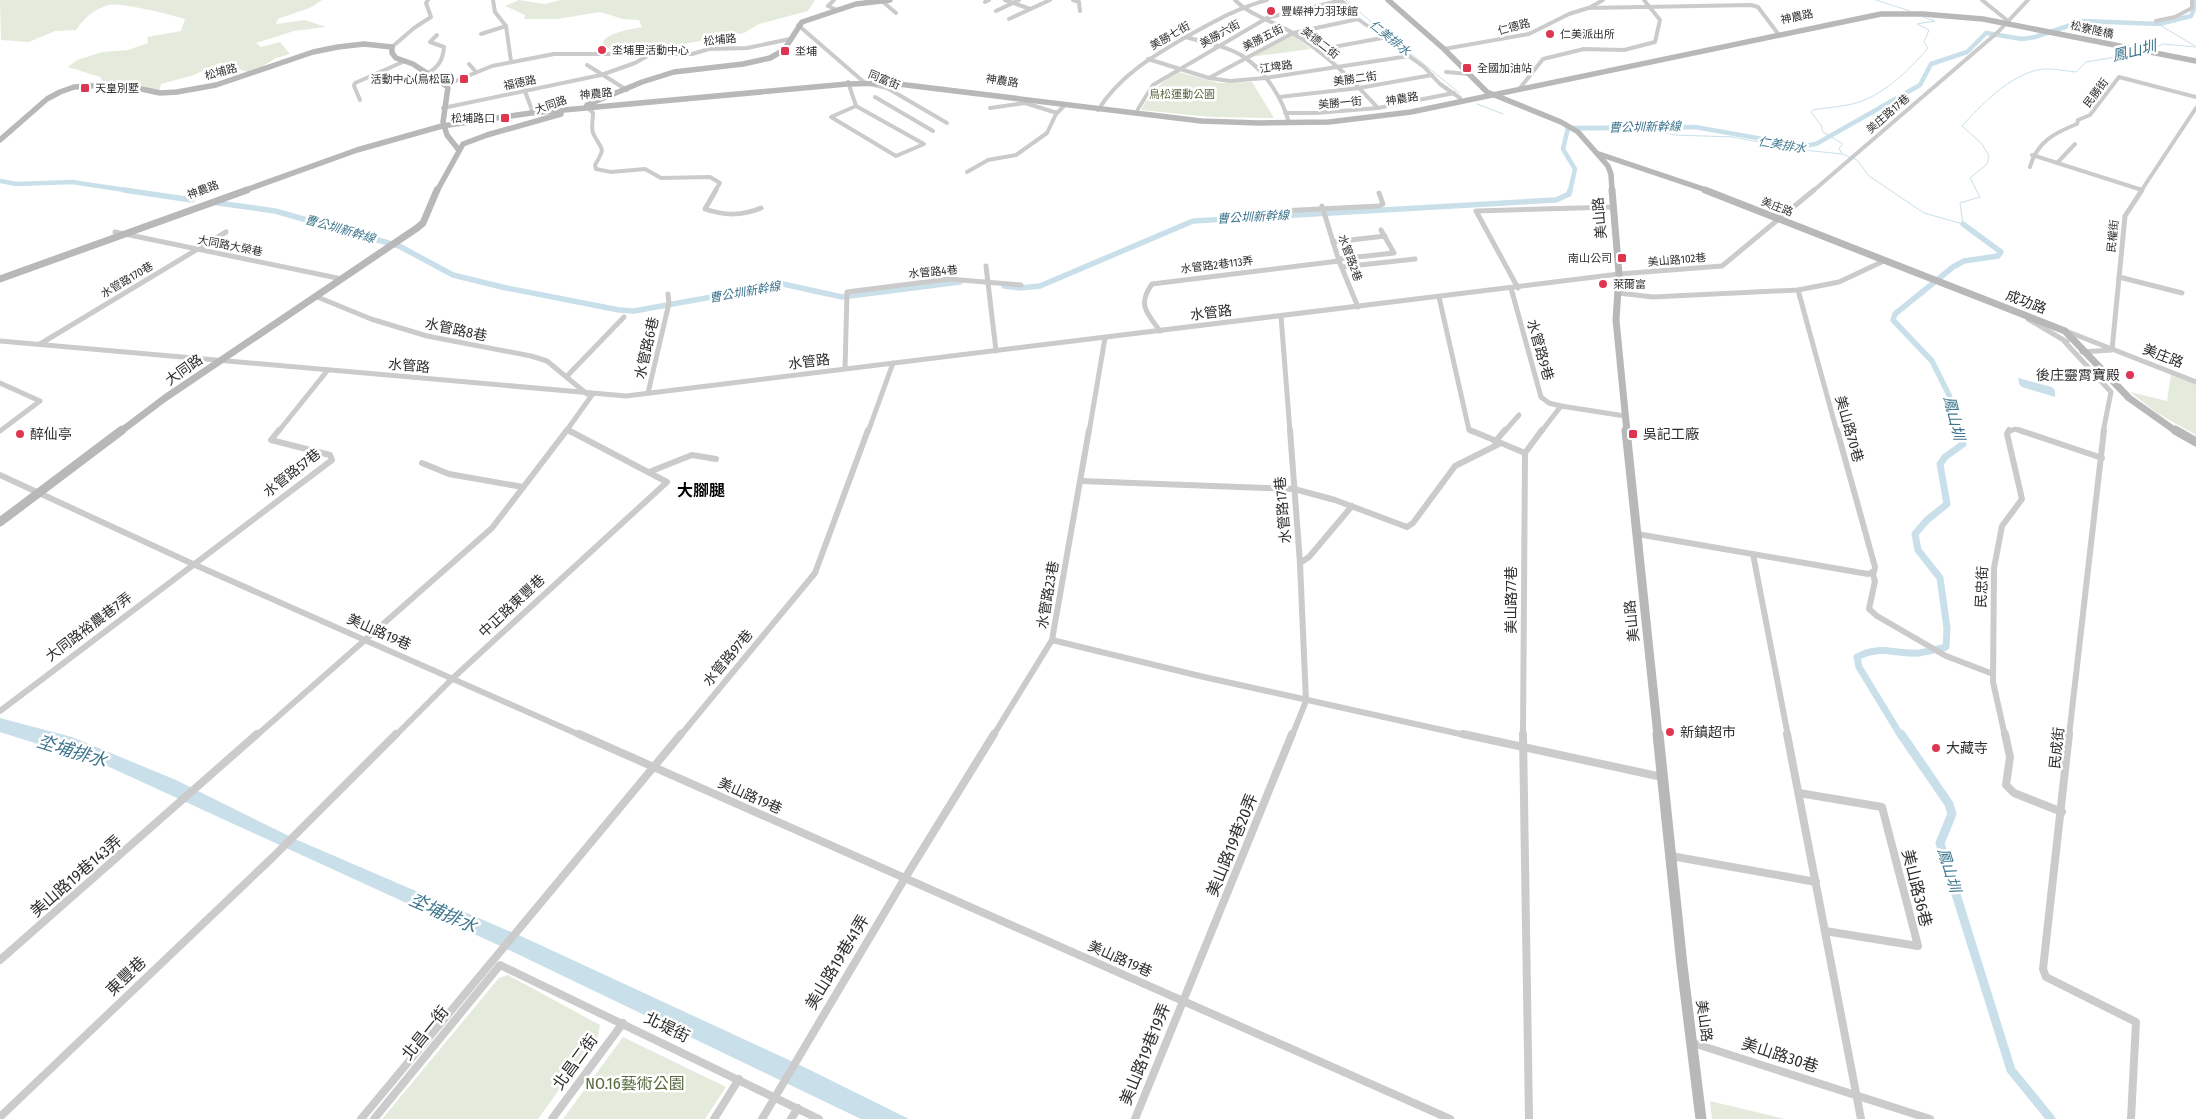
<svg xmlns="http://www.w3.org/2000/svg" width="2196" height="1119" font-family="'Fira Sans Condensed','Noto Sans TC',sans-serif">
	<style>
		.green { fill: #e5ebdc }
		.water { fill: #c9e0ea }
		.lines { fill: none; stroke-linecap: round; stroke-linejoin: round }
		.stream { stroke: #c9e0ea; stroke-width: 1 }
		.canal-far3 { stroke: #c9e0ea; stroke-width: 4.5 }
		.canal-far2 { stroke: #c9e0ea; stroke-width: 5.5 }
		.canal-far1 { stroke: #c9e0ea; stroke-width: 7 }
		.canal { stroke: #c9e0ea; stroke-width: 9 }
		.street-far3 { stroke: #cbcbcb; stroke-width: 4 }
		.street-far2 { stroke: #cbcbcb; stroke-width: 5 }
		.street-far1 { stroke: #cbcbcb; stroke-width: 6 }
		.street { stroke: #cbcbcb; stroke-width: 8 }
		.secondary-far3 { stroke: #b8b8b8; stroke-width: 5.5 }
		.secondary-far2 { stroke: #b8b8b8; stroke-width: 7 }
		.secondary-far1 { stroke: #b8b8b8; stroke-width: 9 }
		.secondary { stroke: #b8b8b8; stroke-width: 11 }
		.poi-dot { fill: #e03551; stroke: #fff; stroke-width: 2 }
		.labels { text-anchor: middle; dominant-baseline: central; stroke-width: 5; stroke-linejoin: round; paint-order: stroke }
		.far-poi-label { font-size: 11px; fill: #2e2e2e; stroke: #fff; text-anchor: start }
		.far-street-label { font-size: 11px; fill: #2e2e2e; stroke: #fff }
		.far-park-label { font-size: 11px; fill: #55683d; stroke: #fff }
		.far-water-label { font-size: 12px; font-style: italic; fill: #3e768e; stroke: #fff }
		.street-label { font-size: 14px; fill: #2e2e2e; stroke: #fff }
		.poi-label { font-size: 14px; fill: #2e2e2e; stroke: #fff; text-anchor: start }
		.water-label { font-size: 15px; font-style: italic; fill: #3e768e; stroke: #fff }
		.quarter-label { font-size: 16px; font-weight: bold; fill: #000; stroke: #fff }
		.near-street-label { font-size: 16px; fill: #2e2e2e; stroke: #fff }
		.near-park-label { font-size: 16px; fill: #55683d; stroke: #fff }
		.near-water-label { font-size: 18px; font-style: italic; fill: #3e768e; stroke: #fff }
	</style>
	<rect width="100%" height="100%" fill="#fff"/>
	<g class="green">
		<path d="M 0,0 L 322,0 L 312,7 L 278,19 L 276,24 L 305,20 L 326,27 L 294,31 L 256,43 L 261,47 L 280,42 L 290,54 L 276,58 L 251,73 L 219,63 L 194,75 L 161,84 L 159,91 L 119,80 L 104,83 L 100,77 L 68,67 L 77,60 L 102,52 L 128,50 L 148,43 L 147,37 L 181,31 L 185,19 C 171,15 121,2 109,5 C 94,9 85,17 76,30 L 55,31 L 29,42 L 1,40 Z"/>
		<path d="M 519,0 L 545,4 L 561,0 L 815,0 L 808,11 L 759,24 L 744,33 L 667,47 L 628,49 L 605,48 L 603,41 C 612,31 629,30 642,27 L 639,20 L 623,19 L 600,12 L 557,19 L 524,19 L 525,15 L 505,6 Z"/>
		<polygon points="1292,34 1311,49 1250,57"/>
		<path d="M 1178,72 L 1219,83 L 1252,82 L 1274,118 L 1211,117 L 1141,110 C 1152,90 1159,84 1178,72 Z"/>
		<polygon points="2171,374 2196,384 2196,435 2157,413 2130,392 2167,401"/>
		<polygon points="508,975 600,1025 598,1036 538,1119 382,1119 499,978"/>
		<polygon points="623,1037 726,1087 705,1119 563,1119"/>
		<polygon points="1710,1101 1785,1119 1712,1119"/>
	</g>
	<g class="water">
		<polygon points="2018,378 2052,387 2055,390 2055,397 2022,387 2019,384"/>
		<polygon points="0,718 72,737 176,780 295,839 523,937 804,1067 909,1119 861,1119 509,950 107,766 0,732"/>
	</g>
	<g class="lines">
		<g class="stream">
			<path d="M 1346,0 C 1382,33 1422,61 1459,93"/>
			<polyline points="1876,0 1910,11"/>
			<polyline points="2158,24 2195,46"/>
			<polyline points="2150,50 2163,44 2196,47"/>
			<polyline points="1477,104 1503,114"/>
			<path d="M 1580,130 L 1648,130 L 1675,135 L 1733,137 L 1794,149 L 1842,154 L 1857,160 L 1869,176 L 1924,213 L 1963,224 L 1960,203 L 1980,197 L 1970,178 L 1987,164 L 1989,156 L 1982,144 L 1962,126 C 1981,105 2008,77 2037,70 C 2049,67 2064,71 2076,72 L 2086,62 L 2140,53"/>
			<path d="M 1842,154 L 1839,148 L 1843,144 L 1823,132 L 1821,125 L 1811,112 L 1813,110 C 1828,107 1845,107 1859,102 C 1886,93 1910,69 1928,48 L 1924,42 L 1929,30 L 1917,24 L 1935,21 L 1923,17"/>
		</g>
		<g class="canal-far3">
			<polyline points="0,181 17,184 72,182 132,191"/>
			<polyline points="1570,191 1575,169 1563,149 1568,128 1695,127 1803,146 1816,144 1920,85 1931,64 1967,52 1986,33 2022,39 2035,37 2083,21 2159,24 2191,16 2194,9 2194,0"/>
		</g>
		<g class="canal-far2">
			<polyline points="124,190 192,200"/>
			<polyline points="218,203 275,211 399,246 453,275 502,287 619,310 634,311 783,284 842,297 960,282"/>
			<polyline points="1004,286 1020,288 1040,286 1193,221 1556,200 1569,194 1570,190"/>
			<polyline points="1959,432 1949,395 1932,361 1893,320 1895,314 1953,267 1964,261 1998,256 2001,252 1963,224"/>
		</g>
		<path class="canal-far1" d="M 1901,736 L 1859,667 L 1857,657 C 1882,644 1894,655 1919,653 C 1928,652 1937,649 1946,647 L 1947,628 L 1940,578 L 1918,550 L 1915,534 L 1927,520 L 1947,504 L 1940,464 L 1945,457 L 1963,444 L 1959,430"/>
		<polyline class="canal" points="1901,734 1949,804 1952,814 1940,843 2011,1070 2051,1119"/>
		<g class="street-far3">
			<polyline points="493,0 495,12 506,26 511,61"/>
			<polyline points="834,0 828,6 837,10"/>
			<polyline points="1005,0 1030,9"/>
			<polyline points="1073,0 1079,2 1080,11"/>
			<path d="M 1235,0 C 1251,16 1273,21 1291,32 C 1325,52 1352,80 1378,108"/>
			<polyline points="1982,0 2008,21"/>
			<polyline points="882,1 896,13"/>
			<polyline points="985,2 989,0"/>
			<polyline points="1589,8 1603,0"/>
			<polyline points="996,11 1019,0"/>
			<polyline points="1009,19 1050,0"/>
			<polyline points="2156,21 2175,17 2192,8 2192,0"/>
			<polyline points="798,25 865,83 887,88 947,123"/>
			<polyline points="481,34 506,26"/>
			<path d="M 1186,37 C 1205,43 1228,46 1244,57 C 1265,71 1283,99 1289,123"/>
			<polyline points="392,47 414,28 431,17 426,3 428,0"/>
			<polyline points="1444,49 1529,34 1569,14 1588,8 1751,5 1758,7 1779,35"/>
			<polyline points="1317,50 1382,38"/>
			<polyline points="1148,59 1209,78 1230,81 1265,78 1409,56"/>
			<polyline points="469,64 476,72"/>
			<polyline points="587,65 627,90"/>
			<polyline points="1446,72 1469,74"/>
			<path d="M 426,74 C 438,68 443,60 444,47 L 430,42 L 437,35"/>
			<polyline points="520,78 532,110 531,113"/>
			<polyline points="1209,78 1293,33 1358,19"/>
			<polyline points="848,82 856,106"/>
			<polyline points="446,85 492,66 554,54 692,54 709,49 747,48 790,39"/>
			<polyline points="1520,88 1543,59 1584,49 1624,50 1655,42 1660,20 1644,0"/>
			<polyline points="875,97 933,131"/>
			<polyline points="1279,97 1359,88 1432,75"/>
			<polyline points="360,100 354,86 355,83 405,61"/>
			<path d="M 586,106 L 593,113 C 593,119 591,127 593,133 C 601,151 607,145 595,165 L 596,169 L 611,172 L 645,169 L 661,178 L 710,177 L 720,183 L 715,191"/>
			<polygon points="856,106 924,144 896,156 831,117"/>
			<polyline points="443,108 601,75 635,63 649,55"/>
			<polyline points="990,108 1025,103 1057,113"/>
			<polyline points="1138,109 1153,85 1267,18 1338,1 1343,2 1358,19 1424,67 1440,84 1460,98"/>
			<path d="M 1098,110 C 1120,75 1152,57 1186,37 C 1213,22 1237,8 1267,0"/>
			<polyline points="1285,113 1316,113 1378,108 1454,93"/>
			<polyline points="2032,155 2142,190"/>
			<polyline points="2057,163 2075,144"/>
			<path d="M 2030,167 C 2037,142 2054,133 2077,124 L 2078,120 L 2090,115 L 2119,77 L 2196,97"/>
			<polyline points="967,172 988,160 1016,155 1047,133 1056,114 1065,105"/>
			<polyline points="1813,191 1998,32 2028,0"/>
			<polyline points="2141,191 2196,108"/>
		</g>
		<g class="street-far2">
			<path d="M 716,190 L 705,209 C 725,216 742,216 761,208"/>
			<polyline points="1322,206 1339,261 1358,307"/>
			<polyline points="1280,211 1379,206 1383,204 1379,193"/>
			<polyline points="115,232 342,279"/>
			<polyline points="1333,242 1385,236"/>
			<polyline points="1339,259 1394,253 1381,230"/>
			<polyline points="986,266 996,351"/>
			<polyline points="1342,267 1415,259"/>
			<polyline points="2119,277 2182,293"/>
			<polyline points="1511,288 1541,397 1549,403 1561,406"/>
			<polyline points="1518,288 1476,211 1613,207"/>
			<polyline points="1798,290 1837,432"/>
			<polyline points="1618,293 1653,297 1798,290 1839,282 1886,260"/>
			<polyline points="315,296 371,319 427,336 531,356 547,361 587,394"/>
			<polyline points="1439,297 1469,430 1473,432"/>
			<polyline points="1281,316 1290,432"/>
			<polyline points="2028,319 2067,342"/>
			<path d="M 1160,331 C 1147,313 1137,305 1152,284 L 1339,261"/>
			<polyline points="2066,331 2196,382"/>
			<polyline points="0,341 626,396 1619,274 1722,266 1814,190"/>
			<polyline points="2064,341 2111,392 2103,432"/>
			<polyline points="40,344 226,232"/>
			<polyline points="2082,352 2112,350 2125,216 2142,190"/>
			<polyline points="845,369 847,292 949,279 1021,285"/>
			<polyline points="568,378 568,375 624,317"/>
			<polyline points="0,383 40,401 0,431"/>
			<polyline points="648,393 669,303 668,294"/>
			<polyline points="278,432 327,371"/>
			<polyline points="566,432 567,430"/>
			<polyline points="570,432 567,430 592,395"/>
			<polyline points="868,432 893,363"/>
			<polyline points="1089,432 1105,338"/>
			<polyline points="1504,432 1519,415"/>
			<polyline points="1541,432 1561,406 1625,416"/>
			<polyline points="2008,432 2015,429 2023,432"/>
		</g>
		<g class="street-far1">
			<polyline points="1290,430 1300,563 1306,701 1292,736"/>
			<polyline points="1470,430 1525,453 1523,736"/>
			<polyline points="2019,430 2102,458"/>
			<polyline points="1495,442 1505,430"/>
			<polyline points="1525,453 1542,430"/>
			<polyline points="422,463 449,474 523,487"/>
			<polyline points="649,472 692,455 716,459"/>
			<polyline points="0,475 193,564 582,736"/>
			<polyline points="1081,481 1294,489 1335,500 1407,527 1413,523 1455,466 1499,444"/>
			<polyline points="1637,534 1868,574 1874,572 1875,567 1837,430"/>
			<polyline points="1753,554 1788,736"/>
			<polyline points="1300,563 1309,557 1352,506"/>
			<polyline points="1872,572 1875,581 1869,609 1877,616 1946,656 1993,674"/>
			<polyline points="1052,640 1204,677 1469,736"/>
			<polyline points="0,711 332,460 330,455 271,440 279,430"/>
			<polyline points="256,736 492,528 567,430"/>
			<polyline points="395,736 453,678 667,482 568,430"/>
			<polyline points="680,736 815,573 868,430"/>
			<polyline points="993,736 1052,640 1089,430"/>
			<polyline points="2005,736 1993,682 1994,568 2002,526 2022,499 2007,434 2009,430"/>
			<polyline points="2069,736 2104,430"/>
		</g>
		<g class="street">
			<polyline points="579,734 1450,1119"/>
			<polyline points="1463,734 1662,777"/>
			<polyline points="1523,734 1529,1119"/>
			<polyline points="1787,734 1861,1119"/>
			<polyline points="2005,734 2010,757 2006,785 2014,793 2062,812"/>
			<polyline points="2069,734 2043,969 2046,977 2136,1022 2131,1119"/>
			<polyline points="1799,793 1882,807 1918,946 1825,931"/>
			<polyline points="1671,856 1816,882"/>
			<polyline points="0,960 257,734"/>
			<polyline points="1693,1043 1930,1119"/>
			<polyline points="0,1117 273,857 396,734"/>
			<polyline points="361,1119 681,734"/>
			<polyline points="374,1119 500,965 819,1119"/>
			<polyline points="552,1119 623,1023"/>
			<polyline points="714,1119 739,1079"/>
			<polyline points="762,1119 905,878 994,734"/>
			<polyline points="791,1119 798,1108"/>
			<polyline points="1135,1119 1292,734"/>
		</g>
		<g class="secondary-far3">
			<polyline points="1388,0 1444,49 1487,92 1561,122 1578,132 1608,166 1611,174 1612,191"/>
			<polyline points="587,105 642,82 674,72 743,64 770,58 784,50 802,22 856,4 890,0"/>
			<polyline points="0,140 47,99 60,92 74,87 118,84 160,93 177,92 216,85 313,52 338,47 364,44 392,47 392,53 396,58 413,64 448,87 443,122 447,135 458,149"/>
			<polyline points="1599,154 1709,191"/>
			<polyline points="243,191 357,150 442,126 531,113 847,84 890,83 1201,121 1259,123 1329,122 1411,112 1881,14 1923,14 1983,19 2196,61"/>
			<polyline points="437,191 463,144 487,135 561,114"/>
		</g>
		<g class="secondary-far2">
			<polyline points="1612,190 1619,274 1616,320 1627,432"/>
			<polyline points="1705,190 2065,331 2129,398 2177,432"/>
			<polyline points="0,279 247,190"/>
			<polyline points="120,432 165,398 417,228 423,223 437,190"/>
		</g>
		<g class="secondary-far1">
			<polyline points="1626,430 1658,736"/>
			<polyline points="2175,430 2196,442"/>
			<polyline points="0,522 122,430"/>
		</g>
		<polyline class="secondary" points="1658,734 1682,965 1701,1119"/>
	</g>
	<g class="poi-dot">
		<circle cx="1271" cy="11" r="5"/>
		<circle cx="1550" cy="34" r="5"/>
		<circle cx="602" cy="50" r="5"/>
		<rect x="780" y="46" width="10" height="10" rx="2.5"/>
		<rect x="1462" y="63" width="10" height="10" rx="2.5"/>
		<rect x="459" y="74" width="10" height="10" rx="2.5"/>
		<rect x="80" y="83" width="10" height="10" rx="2.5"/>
		<rect x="500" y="113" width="10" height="10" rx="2.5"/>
		<rect x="1617" y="253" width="10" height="10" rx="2.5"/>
		<circle cx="1603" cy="284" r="5"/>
		<circle cx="2130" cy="375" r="5"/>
		<circle cx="20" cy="434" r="5"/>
		<rect x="1628" y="429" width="10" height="10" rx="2.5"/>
		<circle cx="1670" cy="732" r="5"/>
		<circle cx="1936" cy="748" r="5"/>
	</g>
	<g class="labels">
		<g class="far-poi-label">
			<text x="1281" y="11">豐嶸神力羽球館</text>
			<text x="1560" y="34">仁美派出所</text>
			<text x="612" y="50">坔埔里活動中心</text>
			<text x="795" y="51">坔埔</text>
			<text x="1477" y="68">全國加油站</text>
			<text x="454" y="79" text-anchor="end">活動中心(鳥松區)</text>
			<text x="95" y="88">天皇別墅</text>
			<text x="495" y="118" text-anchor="end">松埔路口</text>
			<text x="1612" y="258" text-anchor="end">南山公司</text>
			<text x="1613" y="284">萊爾富</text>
		</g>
		<g class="far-street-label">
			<text transform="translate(1797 17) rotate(-12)">神農路</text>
			<text transform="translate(1514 27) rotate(-15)">仁德路</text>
			<text transform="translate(2092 30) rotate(12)">松寮陸橋</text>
			<text transform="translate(1220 34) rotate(-29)">美勝六街</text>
			<text transform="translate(1170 36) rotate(-30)">美勝七街</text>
			<text transform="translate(1263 38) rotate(-27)">美勝五街</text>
			<text transform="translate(720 40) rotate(-6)">松埔路</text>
			<text transform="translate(1320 43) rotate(38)">美德二街</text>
			<text transform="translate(1276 67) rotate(-8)">江埤路</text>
			<text transform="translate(221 72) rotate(-15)">松埔路</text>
			<text transform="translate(1355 79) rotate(-8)">美勝二街</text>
			<text transform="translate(884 80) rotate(22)">同富街</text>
			<text transform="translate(1002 81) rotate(9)">神農路</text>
			<text transform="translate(520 83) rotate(-12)">福德路</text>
			<text transform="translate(2096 93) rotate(-53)">民勝街</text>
			<text transform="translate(596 94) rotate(-5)">神農路</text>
			<text transform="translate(1402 99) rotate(-9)">神農路</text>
			<text transform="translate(1340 103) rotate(-5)">美勝一街</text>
			<text transform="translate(551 105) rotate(-19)">大同路</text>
			<text transform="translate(1888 114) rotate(-41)">美庄路17巷</text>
			<text transform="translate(203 190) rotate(-20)">神農路</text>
			<text transform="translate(1777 207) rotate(21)">美庄路</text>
			<text transform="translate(2113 236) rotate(-84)">民權街</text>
			<text transform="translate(230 246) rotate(11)">大同路大榮巷</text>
			<text transform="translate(1350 258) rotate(70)">水管路2巷</text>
			<text transform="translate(1677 260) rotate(-5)">美山路102巷</text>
			<text transform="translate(1217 265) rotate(-7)">水管路2巷113弄</text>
			<text transform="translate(933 272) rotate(-5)">水管路4巷</text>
			<text transform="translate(127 280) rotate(-31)">水管路170巷</text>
		</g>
		<g class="far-park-label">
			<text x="1182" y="94">鳥松運動公園</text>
		</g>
		<g class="far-water-label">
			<text transform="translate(1390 38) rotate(39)">仁美排水</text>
			<text transform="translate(1645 127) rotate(-1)">曹公圳新幹線</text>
			<text transform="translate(1782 145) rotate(9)">仁美排水</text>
			<text transform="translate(1253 217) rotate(-3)">曹公圳新幹線</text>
			<text transform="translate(340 229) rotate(16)">曹公圳新幹線</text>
			<text transform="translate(745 292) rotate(-10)">曹公圳新幹線</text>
		</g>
		<g class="street-label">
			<text transform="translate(1600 218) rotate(-95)">美山路</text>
			<text transform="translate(2026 302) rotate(21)">成功路</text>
			<text transform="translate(1211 313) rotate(-7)">水管路</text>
			<text transform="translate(456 330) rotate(12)">水管路8巷</text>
			<text transform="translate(647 348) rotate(-77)">水管路6巷</text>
			<text transform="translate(1540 350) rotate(74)">水管路9巷</text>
			<text transform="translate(2163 356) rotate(21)">美庄路</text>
			<text transform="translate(809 362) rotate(-7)">水管路</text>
			<text transform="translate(409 366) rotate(5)">水管路</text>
			<text transform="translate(184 370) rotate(-35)">大同路</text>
			<text transform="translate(1849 429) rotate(74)">美山路70巷</text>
			<text transform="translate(292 473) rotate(-38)">水管路57巷</text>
			<text transform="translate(1283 510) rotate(-95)">水管路17巷</text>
			<text transform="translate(1982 587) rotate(-87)">民忠街</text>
			<text transform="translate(1048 595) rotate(-80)">水管路23巷</text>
			<text transform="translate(1511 600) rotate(-90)">美山路77巷</text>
			<text transform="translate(512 606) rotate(-43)">中正路東豐巷</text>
			<text transform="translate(1632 621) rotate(-96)">美山路</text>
			<text transform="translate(89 627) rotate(-37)">大同路裕農巷7弄</text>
			<text transform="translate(379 632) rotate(24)">美山路19巷</text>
			<text transform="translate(728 658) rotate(-50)">水管路97巷</text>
			<text transform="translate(2057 748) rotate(-84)">民成街</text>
			<text transform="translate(750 796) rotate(24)">美山路19巷</text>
			<text transform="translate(1120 959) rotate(24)">美山路19巷</text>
			<text transform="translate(1704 1021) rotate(82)">美山路</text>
		</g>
		<g class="poi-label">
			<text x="2120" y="375" text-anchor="end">後庄靈霄寶殿</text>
			<text x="30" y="434">醉仙亭</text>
			<text x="1643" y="434">吳記工廠</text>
			<text x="1680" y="732">新鎮超市</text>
			<text x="1946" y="748">大藏寺</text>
		</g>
		<g class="water-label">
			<text transform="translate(2134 51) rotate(-14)">鳳山圳</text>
			<text transform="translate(1954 418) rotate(76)">鳳山圳</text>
			<text transform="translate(1949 870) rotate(73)">鳳山圳</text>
		</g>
		<g class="quarter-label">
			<text x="701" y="490">大腳腿</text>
		</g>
		<g class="near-street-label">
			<text transform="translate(1232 845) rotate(-68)">美山路19巷20弄</text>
			<text transform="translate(76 876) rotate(-41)">美山路19巷143弄</text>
			<text transform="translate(1917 888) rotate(76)">美山路36巷</text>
			<text transform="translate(837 962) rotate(-59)">美山路19巷41弄</text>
			<text transform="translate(126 976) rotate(-44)">東豐巷</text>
			<text transform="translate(667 1027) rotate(26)">北堤街</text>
			<text transform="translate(425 1033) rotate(-51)">北昌一街</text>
			<text transform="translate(1145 1054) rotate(-68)">美山路19巷19弄</text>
			<text transform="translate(1780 1055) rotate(18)">美山路30巷</text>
			<text transform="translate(575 1062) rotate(-54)">北昌二街</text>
		</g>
		<g class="near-park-label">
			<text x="635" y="1083">NO.16藝術公園</text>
		</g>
		<g class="near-water-label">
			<text transform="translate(72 751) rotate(17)">坔埔排水</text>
			<text transform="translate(443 913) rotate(24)">坔埔排水</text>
		</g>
	</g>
</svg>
